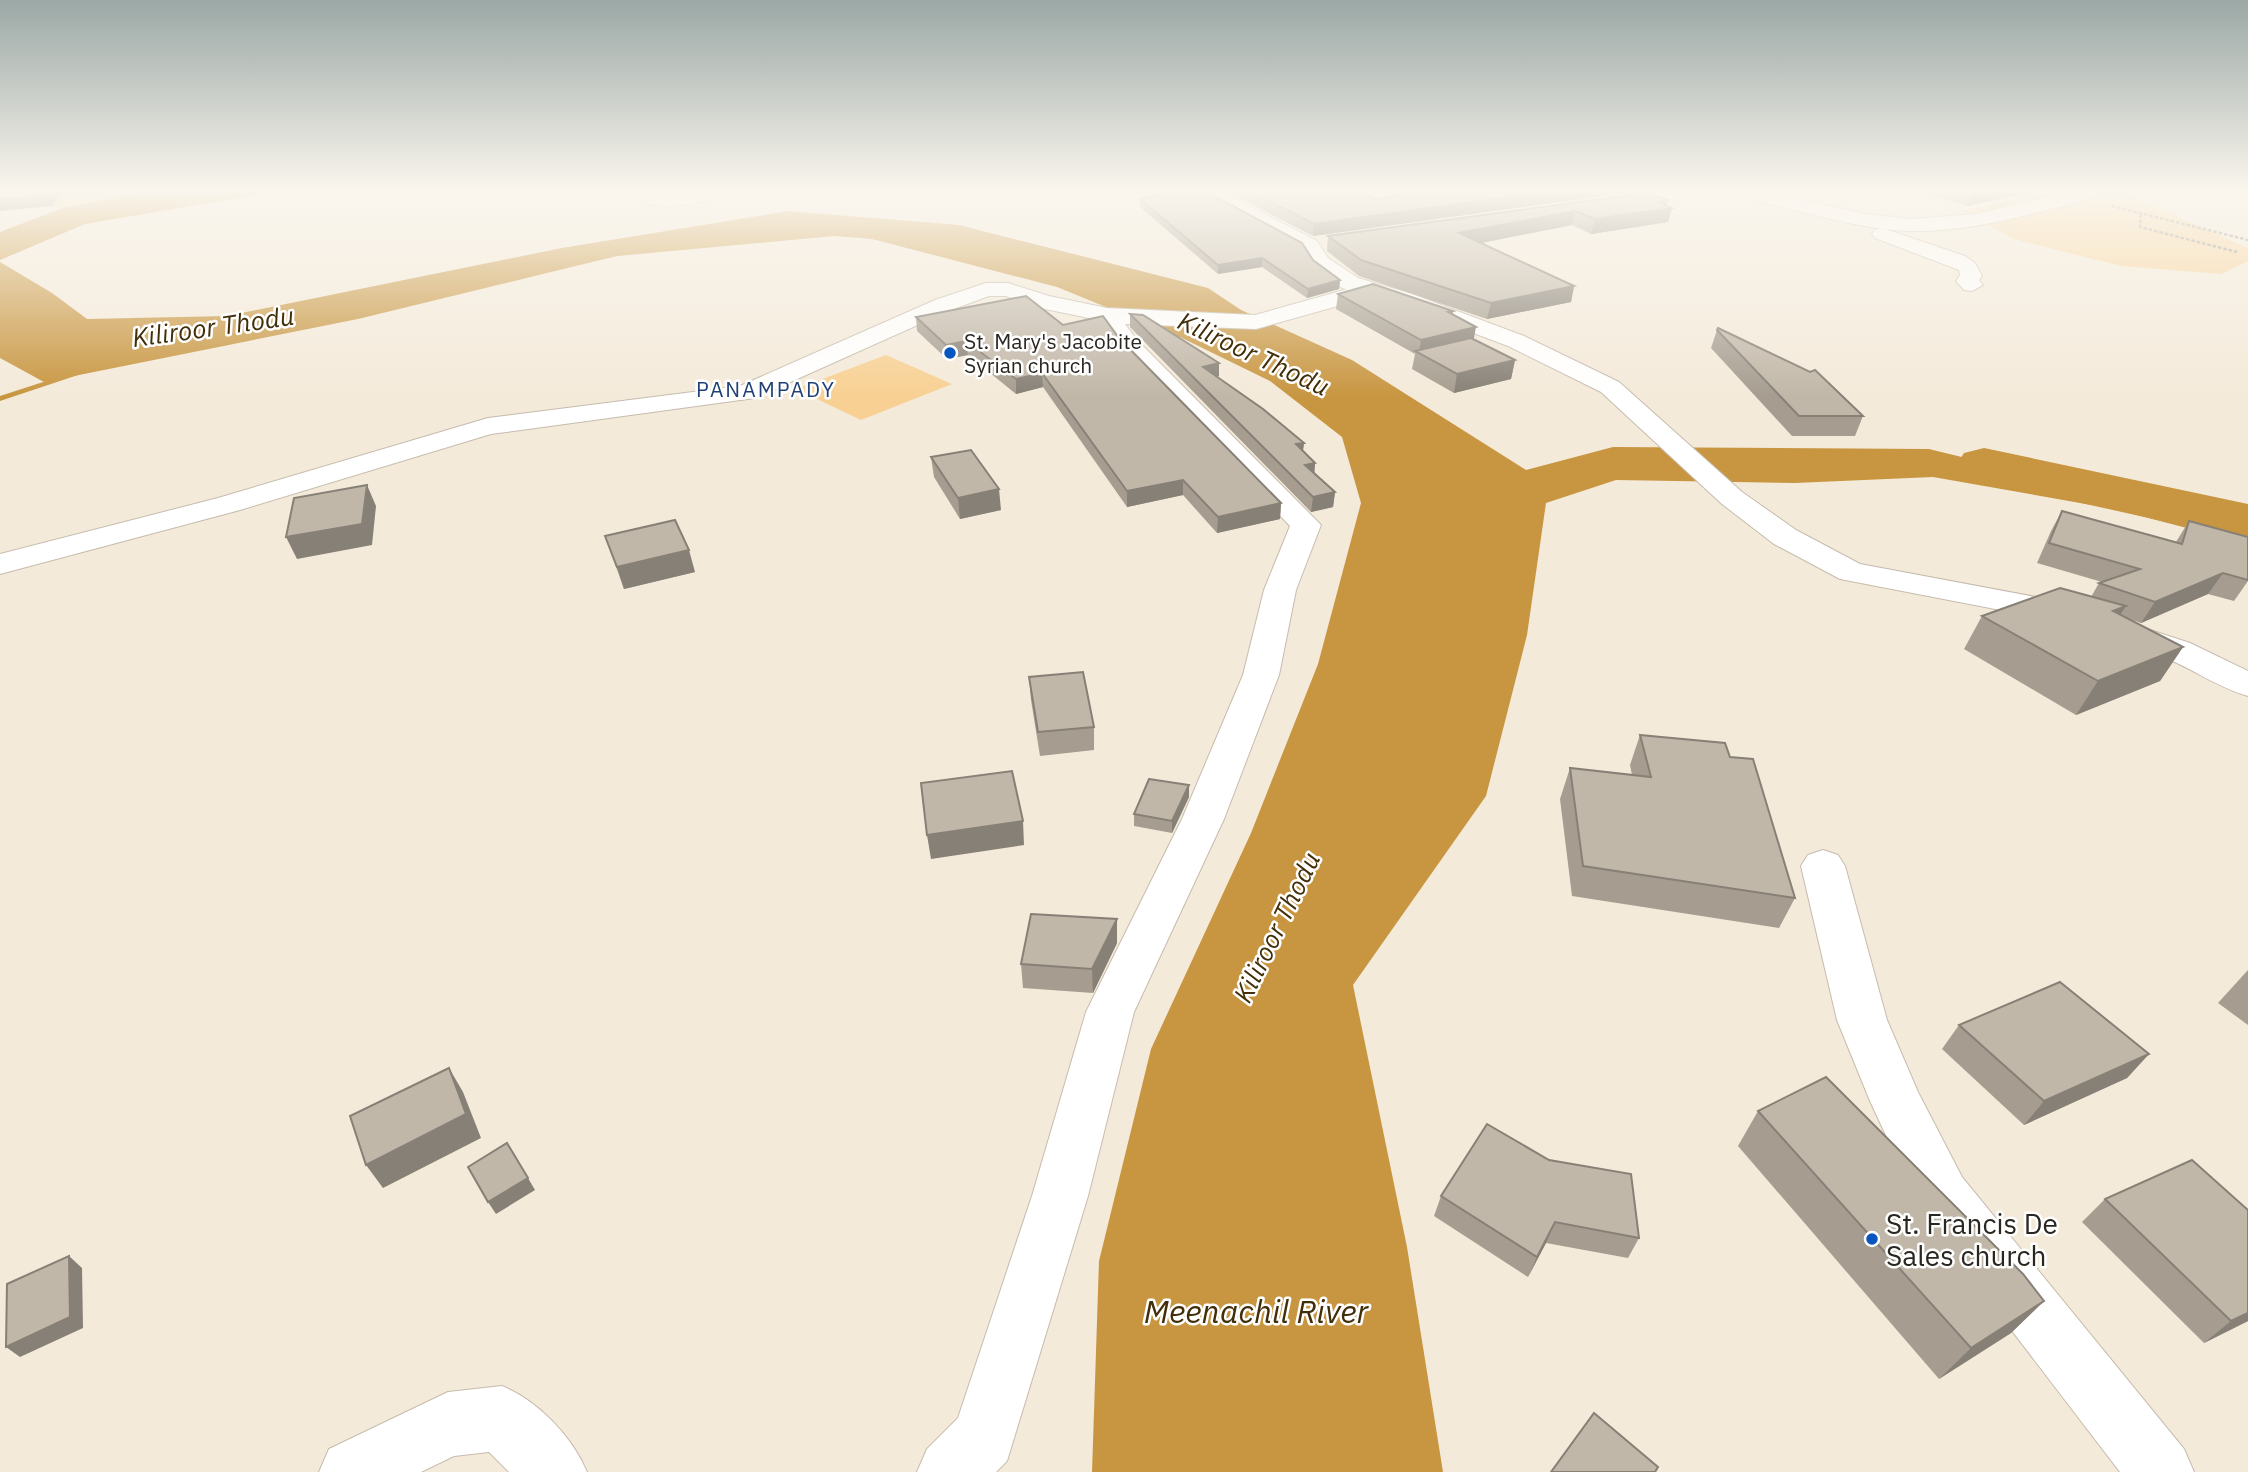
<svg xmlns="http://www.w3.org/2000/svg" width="2248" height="1472" font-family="'IBM Plex Sans',sans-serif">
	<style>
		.green { fill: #f8d093 }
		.water { fill: #c89641 }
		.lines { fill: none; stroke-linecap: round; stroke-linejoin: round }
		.stream { fill: #c89641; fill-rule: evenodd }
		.river { fill: #c89641; fill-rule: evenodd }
		.minor-casing { stroke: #c6bcad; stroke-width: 2 }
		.major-casing { stroke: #c6bcad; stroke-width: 2 }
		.path { stroke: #8a8378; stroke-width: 2.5; stroke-dasharray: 3.5 2; stroke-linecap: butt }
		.minor { fill: #fff; fill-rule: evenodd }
		.major { fill: #fff; fill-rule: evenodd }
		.wall { fill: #a69d90 }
		.shaded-wall { fill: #878076 }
		.building { fill: #c1b7a8; stroke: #878076; stroke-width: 2 }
		.poi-dot { fill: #0755bf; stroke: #fff; stroke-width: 2.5 }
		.labels { text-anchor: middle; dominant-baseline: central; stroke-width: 5; stroke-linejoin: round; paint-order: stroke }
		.far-poi-label { font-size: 21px; fill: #2a2620; stroke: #fff; text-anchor: start }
		.far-neighbourhood-label { font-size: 21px; letter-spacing: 2px; fill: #1f4177; stroke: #fff }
		.water-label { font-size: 26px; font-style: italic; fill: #422e08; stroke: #fff }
		.near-poi-label { font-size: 28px; fill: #2a2620; stroke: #fff; text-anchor: start }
		.near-water-label { font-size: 32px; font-style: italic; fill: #422e08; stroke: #fff }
	</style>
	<rect width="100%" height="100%" fill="#f4eada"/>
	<g class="green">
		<polygon points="0,191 152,191 63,208 0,197"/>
		<polygon points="2052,191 2117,191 2129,195 2248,248 2248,261 2221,274 2121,266 2014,239 1962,211"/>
		<polygon points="886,355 952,384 861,420 796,389"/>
	</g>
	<g class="water">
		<polygon points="152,191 280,191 85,224 0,260 0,232 63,208"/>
		<polygon points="788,211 959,225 1208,288 1241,310 1352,360 1526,470 1613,447 1929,449 2248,527 2248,544 2114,509 1933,477 1795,483 1616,480 1546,503 1527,635 1486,796 1353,985 1407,1247 1443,1472 1092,1472 1099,1261 1151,1049 1251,833 1318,664 1361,503 1342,437 1270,381 1182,338 1057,287 872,239 834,236 617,256 358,319 44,382 0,358 0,262 52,293 87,319 227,316 562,248"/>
	</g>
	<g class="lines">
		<polygon class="stream" points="77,371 84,373 0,401 0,396"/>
		<polygon class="river" points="1984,448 2248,504 2248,540 1964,477 1956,465 1964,453"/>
		<g class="minor-casing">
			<g id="minor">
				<path d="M 694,191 L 725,191 C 716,203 655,212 646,201 L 655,196 Z"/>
				<polygon points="1654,191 1694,191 1685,196 1604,212 1595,206 1597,202"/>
				<path d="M 1722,191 L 1763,191 L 1866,214 L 1910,219 L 1976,214 L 2070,191 L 2098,191 C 2087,203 2058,207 2043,211 C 2000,222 1955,232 1910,231 C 1850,229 1791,206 1731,196 Z"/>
				<polygon points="1882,228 1965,256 1975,263 1982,276 1979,280 1983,285 1972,291 1964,290 1956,281 1960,275 1959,270 1875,238 1872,234 1875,230"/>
				<polygon points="986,283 1008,283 1049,296 1107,308 1255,315 1369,283 1380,290 1377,295 1256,329 1125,324 1137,340 1321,525 1296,590 1279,675 1224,819 1134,1012 1088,1196 1007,1461 996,1472 917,1472 927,1449 958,1418 1032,1196 1086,1012 1182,819 1243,675 1264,590 1290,526 1121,350 1099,320 1035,307 1006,296 989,296 951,310 755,398 491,434 240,510 0,574 0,554 218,498 488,418 740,386 935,300"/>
				<polygon points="1823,850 1838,855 1845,866 1887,1020 1918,1092 1962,1177 2184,1449 2194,1472 2120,1472 1922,1213 1870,1101 1837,1020 1801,866 1808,855"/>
				<path d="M 502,1386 C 538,1401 572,1436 587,1472 L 509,1472 L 489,1452 L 454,1456 L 421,1472 L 319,1472 L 329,1449 L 448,1392 Z"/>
			</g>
		</g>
		<g class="major-casing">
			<g id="major">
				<polygon points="1196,191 1220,191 1317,241 1328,258 1358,278 1412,294 1524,336 1619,382 1742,492 1796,530 1860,564 2068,603 2080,606 2085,613 2080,620 2068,623 1840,579 1774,544 1722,504 1601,392 1508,346 1396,304 1342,288 1314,266 1303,249"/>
				<path d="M 2132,624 L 2190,643 L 2248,671 L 2248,696 C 2218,688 2192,668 2163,657 C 2148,650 2124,648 2115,634 L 2120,627 Z"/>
			</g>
		</g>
		<g class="path">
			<polyline points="2112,206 2248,240"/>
			<polyline points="2141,214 2140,227 2237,252"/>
		</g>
		<use href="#minor" class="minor"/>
		<use href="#major" class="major"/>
	</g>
	<g class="wall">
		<polygon points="1228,191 1341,191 1375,199 1609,195 1313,236 1228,192"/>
		<polygon points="1919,191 2036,191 1967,206"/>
		<polygon points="1140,199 1313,260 1340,280 1339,289 1307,298 1262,267 1218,274 1140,207"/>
		<polygon points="1668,200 1666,205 1672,208 1668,222 1591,234 1572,225 1481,243 1574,286 1571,302 1487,319 1359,276 1327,251 1328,236"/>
		<polygon points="1338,294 1453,311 1453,315 1474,339 1515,360 1511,379 1454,393 1412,369 1415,354 1336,309"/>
		<polygon points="1130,314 1219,363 1219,376 1217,377 1304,443 1303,451 1315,463 1314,474 1335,492 1333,507 1311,512 1130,327"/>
		<polygon points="916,317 1063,325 1119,338 1281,503 1280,519 1217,533 1183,495 1127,507 1043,387 1016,394 968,355 947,359 917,331"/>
		<polygon points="1717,330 1863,416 1855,436 1792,436 1711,348"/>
		<polygon points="931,457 1001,510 960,519 934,477"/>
		<polygon points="2062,511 2176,542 2189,521 2248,537 2248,581 2234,601 2208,594 2141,623 2127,618 2183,647 2160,681 2076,715 1964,649 1982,616 2091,597 2099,583 2102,582 2037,563 2051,531"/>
		<polygon points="605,536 695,572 624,589"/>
		<polygon points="1029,677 1094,727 1094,750 1040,756 1031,700"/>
		<polygon points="1640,735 1730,757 1795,898 1779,928 1572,896 1560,799 1570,768 1632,775 1630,765"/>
		<polygon points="1189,785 1189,797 1172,833 1134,826 1134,814"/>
		<polygon points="1117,919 1117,943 1093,993 1023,988 1021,964"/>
		<polygon points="2248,970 2248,1025 2218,1003"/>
		<polygon points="1959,1025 2149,1054 2127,1078 2024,1125 1942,1049"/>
		<polygon points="1758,1111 2044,1301 2011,1333 1939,1379 1738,1146"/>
		<polygon points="1441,1196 1639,1238 1628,1258 1546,1243 1528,1277 1434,1216"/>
		<polygon points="2105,1199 2248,1210 2248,1321 2204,1343 2082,1222"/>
	</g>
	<g class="shaded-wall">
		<polygon points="50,191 65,191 52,206 0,211 0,200"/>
		<polygon points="1553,191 1610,191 1609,195 1313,236 1314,224"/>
		<polygon points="1973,191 2036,191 1967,206"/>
		<polygon points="1668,200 1665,209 1672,208 1668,222 1591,234 1595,219"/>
		<polygon points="1575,211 1572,225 1456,248 1459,233"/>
		<polygon points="1262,258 1262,267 1218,274 1218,265"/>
		<polygon points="1340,280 1339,289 1307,298 1308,289"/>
		<polygon points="1574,286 1571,302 1487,319 1491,303"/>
		<polygon points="1476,327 1473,343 1419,353 1421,340"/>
		<polygon points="966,341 968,355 947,359 946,345"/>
		<polygon points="1515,360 1511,379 1454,393 1457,374"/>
		<polygon points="1219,363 1219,376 1203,380 1203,367"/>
		<polygon points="1042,373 1043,387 1016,394 1016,379"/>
		<polygon points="1304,443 1302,457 1296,444"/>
		<polygon points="1315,463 1314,478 1305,465"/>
		<polygon points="1183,480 1183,495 1127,507 1127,491"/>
		<polygon points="367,485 376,506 372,545 297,559 286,537"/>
		<polygon points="999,489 1001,510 960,519 958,498"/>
		<polygon points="1335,492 1333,507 1311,512 1313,497"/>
		<polygon points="1281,503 1280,519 1217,533 1218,517"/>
		<polygon points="689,550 695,572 624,589 617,567"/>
		<polygon points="2223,573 2208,594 2141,623 2155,602"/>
		<polygon points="2126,606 2105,638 2113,611"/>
		<polygon points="2183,647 2160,681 2076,715 2098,681"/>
		<polygon points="1189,785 1189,797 1172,833 1172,821"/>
		<polygon points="1023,821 1024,845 931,859 927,835"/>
		<polygon points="1117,919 1117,943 1093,993 1092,969"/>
		<polygon points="2149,1054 2127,1078 2024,1125 2044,1101"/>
		<polygon points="449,1068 463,1092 481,1138 383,1188 366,1165"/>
		<polygon points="528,1178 535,1190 496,1214 488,1202"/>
		<polygon points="1555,1222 1546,1243 1528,1277 1537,1257"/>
		<polygon points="69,1256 82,1268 83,1328 20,1357 6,1347"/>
		<polygon points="2044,1301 2011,1333 1939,1379 1971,1348"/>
		<polygon points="2248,1313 2248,1321 2204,1343 2231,1321"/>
	</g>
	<g class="building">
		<polygon points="0,191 50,191 46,196 0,200"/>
		<polygon points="1188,191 1205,191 1302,243 1313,260 1340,280 1308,289 1262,258 1218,265 1140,199"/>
		<polygon points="1249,191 1341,191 1347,194 1359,192 1375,199 1427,191 1553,191 1314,224"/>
		<polygon points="1646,193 1668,200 1658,202 1672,208 1595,219 1575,211 1459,233 1574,286 1491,303 1361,260 1328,236"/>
		<polygon points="1373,284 1453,311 1448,312 1476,327 1421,340 1338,294"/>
		<polygon points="1026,296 1063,325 1103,316 1119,338 1281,503 1218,517 1183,480 1127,491 1042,373 1016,379 966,341 946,345 916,317"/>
		<polygon points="1130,314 1143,315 1219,363 1203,367 1263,409 1304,443 1296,444 1315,463 1305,465 1335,492 1313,497"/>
		<polygon points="1718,328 1810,372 1815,370 1863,416 1799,416 1717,330"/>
		<polygon points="1471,338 1515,360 1457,374 1415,351"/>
		<polygon points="971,450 999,489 958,498 931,457"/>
		<polygon points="367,485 362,524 286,537 294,498"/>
		<polygon points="2062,511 2182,544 2189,521 2248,537 2248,580 2223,573 2155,602 2099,583 2140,569 2049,543"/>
		<polygon points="675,520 689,550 617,567 605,536"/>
		<polygon points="2060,588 2126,606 2113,611 2183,647 2098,681 1982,616"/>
		<polygon points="1083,672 1094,727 1038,732 1029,677"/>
		<polygon points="1640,735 1725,743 1730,757 1753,759 1795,898 1583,866 1570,768 1651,777"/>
		<polygon points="1012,771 1023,821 927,835 921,783"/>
		<polygon points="1149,779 1189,785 1172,821 1134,814"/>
		<polygon points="1031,914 1117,919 1092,969 1021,964"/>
		<polygon points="2060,982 2149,1054 2044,1101 1959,1025"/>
		<polygon points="449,1068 466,1114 366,1165 350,1116"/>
		<polygon points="1826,1077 2023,1274 2044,1301 1971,1348 1758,1111"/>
		<polygon points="1487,1124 1549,1160 1631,1174 1639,1238 1555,1222 1537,1257 1441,1196"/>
		<polygon points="507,1143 528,1178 488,1202 468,1167"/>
		<polygon points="2192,1160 2248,1210 2248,1313 2231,1321 2105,1199"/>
		<polygon points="69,1256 70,1317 6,1347 7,1284"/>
		<polygon points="1594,1413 1658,1467 1655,1472 1551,1472"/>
	</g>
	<linearGradient id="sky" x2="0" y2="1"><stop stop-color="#9ba8a5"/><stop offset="0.48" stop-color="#faf6ee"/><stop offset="1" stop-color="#faf6ee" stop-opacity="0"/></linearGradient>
	<rect width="2248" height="397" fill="url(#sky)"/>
	<g class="poi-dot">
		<circle cx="950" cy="353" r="7"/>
		<circle cx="1872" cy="1239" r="7"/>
	</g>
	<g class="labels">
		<g class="far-poi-label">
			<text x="964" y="341">St. Mary's Jacobite<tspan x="964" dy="24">Syrian church</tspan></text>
		</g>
		<g class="far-neighbourhood-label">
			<text x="766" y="389">PANAMPADY</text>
		</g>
		<g class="water-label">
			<text transform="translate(213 326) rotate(-8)">Kiliroor Thodu</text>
			<text transform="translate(1254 353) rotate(25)">Kiliroor Thodu</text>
			<text transform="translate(1276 927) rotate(-64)">Kiliroor Thodu</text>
		</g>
		<g class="near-poi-label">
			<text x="1886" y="1223">St. Francis De<tspan x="1886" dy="32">Sales church</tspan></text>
		</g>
		<g class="near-water-label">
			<text x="1256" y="1311">Meenachil River</text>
		</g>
	</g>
</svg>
